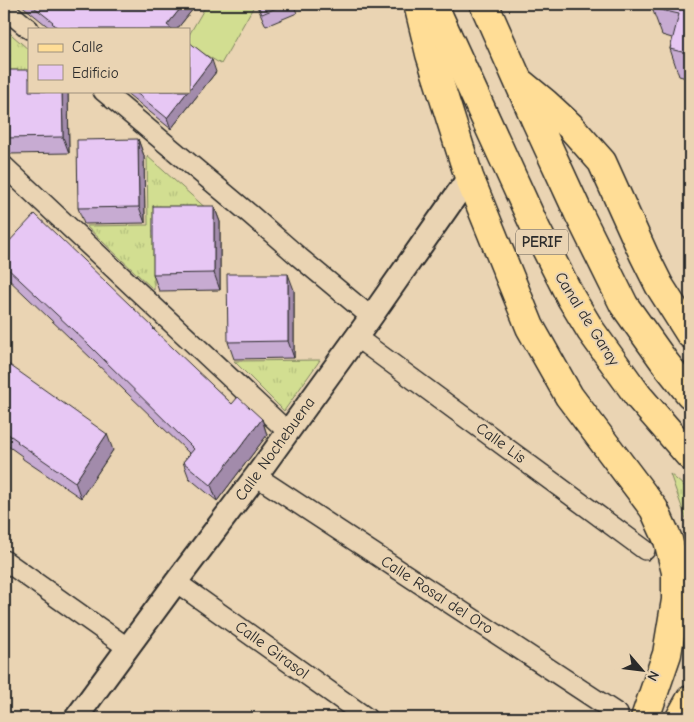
<svg xmlns="http://www.w3.org/2000/svg" width="694" height="722" font-family="'Comic Neue',sans-serif">
	<style>
		.grass { fill: url(#grass-tufts); stroke: #7e845e }
		.park { fill: #d2de91; stroke: #7e845e }
		.lines { fill: none; stroke-linecap: round; stroke-linejoin: round }
		.minor-casing { stroke: #2b2b2b; stroke-width: 22 }
		.tertiary-casing { stroke: #2b2b2b; stroke-width: 26 }
		.primary-casing { stroke: #2b2b2b; stroke-width: 31 }
		.minor { stroke: #ead4b3; stroke-width: 19 }
		.tertiary { stroke: #ead4b3; stroke-width: 22 }
		.primary { stroke: #ffdd96; stroke-width: 28 }
		.wall { fill: #c7abd2; stroke: #2b2b2b }
		.shaded-wall { fill: #a28bab; stroke: #2b2b2b }
		.building { fill: #e7c7f4; stroke: #2b2b2b }
		.labels { text-anchor: middle; dominant-baseline: central; stroke-width: 4; stroke-linejoin: round; paint-order: stroke }
		.shield { fill: #ead4b3; stroke: #645e54; stroke-width: 1 }
		.shield-label { font-size: 15px; font-weight: bold; fill: #2b2b2b }
		.street-label { font-size: 16px; fill: #2b2b2b; stroke: #ead4b3 }
	</style>
	<defs>
		<pattern id="grass-tufts" width="24" height="20" patternUnits="userSpaceOnUse" patternTransform="scale(1.25)"><rect width="24" height="20" fill="#d2de91"/><path d="M3 7l-1-3M5 7V3M7 7l1-3M15 17l-1-3M17 17v-4M19 17l1-3" fill="none" stroke="#b4bf7d"/></pattern>
	</defs>
	<rect width="100%" height="100%" fill="#ead4b3"/>
	<filter id="ink" filterUnits="userSpaceOnUse"><feTurbulence type="fractalNoise" baseFrequency=".02" numOctaves="2"/><feDisplacementMap in="SourceGraphic" scale="10" xChannelSelector="R" yChannelSelector="G"/><feConvolveMatrix kernelMatrix="1 2 1 2 8 2 1 2 1" color-interpolation-filters="sRGB"/></filter>
	<g filter="url(#ink)">
		<g class="grass">
			<polygon points="4,28 29,50 29,84 5,85 5,155"/>
			<polygon points="147,156 217,218 154,220 154,290 86,226 148,225"/>
			<polygon points="320,360 284,411 234,361"/>
			<polygon points="670,474 690,491 690,536 689,527"/>
		</g>
		<polygon class="park" points="207,4 255,4 221,64 189,45 189,35"/>
		<g class="lines">
			<g class="minor-casing">
				<g id="minor">
					<polyline points="4,8 29,29"/>
					<polyline points="103,91 251,215 299,257 371,317"/>
					<polyline points="4,166 288,432"/>
					<polyline points="356,337 645,550"/>
					<polyline points="256,476 618,714"/>
					<polyline points="4,560 128,648"/>
					<polyline points="176,582 367,718"/>
				</g>
			</g>
			<g class="tertiary-casing">
				<polyline id="tertiary" points="76,718 176,582 256,476 371,317 469,177"/>
			</g>
			<g class="primary-casing">
				<g id="primary">
					<polyline points="418,4 430,54 469,177 530,327 569,396 654,509 668,540 676,572 676,600 667,654 645,718"/>
					<polyline points="433,4 536,229 571,298 591,331 638,396 690,456"/>
					<polyline points="484,4 536,121 578,212 624,305 666,364 690,394"/>
					<polyline points="522,84 545,103 570,126 602,162 644,255 659,285 690,334"/>
					<polyline points="680,718 690,700"/>
				</g>
			</g>
			<use href="#minor" class="minor"/>
			<use href="#tertiary" class="tertiary"/>
			<use href="#primary" class="primary"/>
		</g>
		<g class="wall">
			<polygon points="20,4 197,4 177,29 51,29"/>
			<polygon points="256,4 293,4 297,13 266,26"/>
			<polygon points="690,4 690,79 679,76 670,49 672,38 662,35 652,8"/>
			<polygon points="4,70 68,91 69,153 8,154 4,143"/>
			<polygon points="216,72 171,129 124,91 189,91"/>
			<polygon points="138,139 144,156 145,223 84,224 78,208"/>
			<polygon points="214,206 220,222 220,290 159,291 153,274"/>
			<polygon points="4,247 154,328 155,332 232,404 262,419 267,435 217,501 189,478 183,462 190,454 94,361 4,275"/>
			<polygon points="294,290 294,358 234,359 228,342"/>
			<polygon points="4,361 113,450 81,498 23,459 22,456 4,443"/>
		</g>
		<g class="shaded-wall">
			<polygon points="184,4 197,4 177,29 169,29 167,25"/>
			<polygon points="212,60 216,72 171,129 167,118 188,91 189,91 189,90"/>
			<polygon points="62,91 68,91 69,153 63,137"/>
			<polygon points="138,139 144,156 145,223 139,207"/>
			<polygon points="214,206 220,222 220,290 214,273"/>
			<polygon points="288,274 294,290 294,358 288,341"/>
			<polygon points="262,419 267,435 217,501 211,485"/>
			<polygon points="107,434 113,450 81,498 75,482"/>
		</g>
		<g class="building">
			<polygon points="30,4 184,4 167,25 172,29 59,29 52,23 53,22"/>
			<polygon points="257,4 286,4 262,14"/>
			<polygon points="653,4 690,4 690,54 670,49 679,14 652,8"/>
			<polygon points="189,42 212,60 189,90"/>
			<polygon points="4,70 29,70 29,91 62,91 63,137 4,138"/>
			<polygon points="134,91 188,91 167,118"/>
			<polygon points="138,139 139,207 78,208 77,140"/>
			<polygon points="153,206 214,206 214,273 153,274"/>
			<polygon points="35,214 154,328 153,329 232,404 238,397 262,419 211,485 183,462 194,449 89,345 4,265 4,247"/>
			<polygon points="227,274 288,274 288,341 228,342"/>
			<polygon points="4,361 107,434 75,482 17,442 18,441 4,431"/>
		</g>
	</g>
	<g class="labels">
		<rect class="shield" x="516" y="229.5" width="52" height="25" rx="4"/>
		<g class="shield-label">
			<text x="542" y="242">PERIF</text>
		</g>
		<g class="street-label">
			<text transform="translate(587 319) rotate(58)">Canal de Garay</text>
			<text transform="translate(501 443) rotate(36)">Calle Lis</text>
			<text transform="translate(275 449) rotate(-54)">Calle Nochebuena</text>
			<text transform="translate(437 595) rotate(33)">Calle Rosal del Oro</text>
			<text transform="translate(272 650) rotate(36)">Calle Girasol</text>
		</g>
	</g>
	<rect width="694" height="722" fill="none" stroke="#ead4b3" stroke-width="20"/>
	<rect x="10" y="10" width="674" height="702" fill="none" stroke="#2b2b2b" stroke-width="2" filter="url(#ink)"/>
	<rect x="28" y="28" width="162" height="65" fill="#ead4b3" stroke="#9e907d"/>
	<rect x="38" y="44" width="25" height="8" fill="#ffdd96" stroke="#9e907d"/>
	<text x="72" y="52" font-size="15" fill="#2b2b2b">Calle</text>
	<rect x="38" y="65" width="25" height="15" fill="#e7c7f4" stroke="#9e907d"/>
	<text x="72" y="78" font-size="15" fill="#2b2b2b">Edificio</text>
	<g transform="translate(642 670) rotate(118)" stroke="#ead4b3" stroke-width="4" paint-order="stroke">
	<path d="M0-4L9 19L0 12L-9 19Z" fill="#2b2b2b"/>
	<text y="-8" font-size="14" font-weight="bold" text-anchor="middle" fill="#2b2b2b">N</text>
	</g>
</svg>
